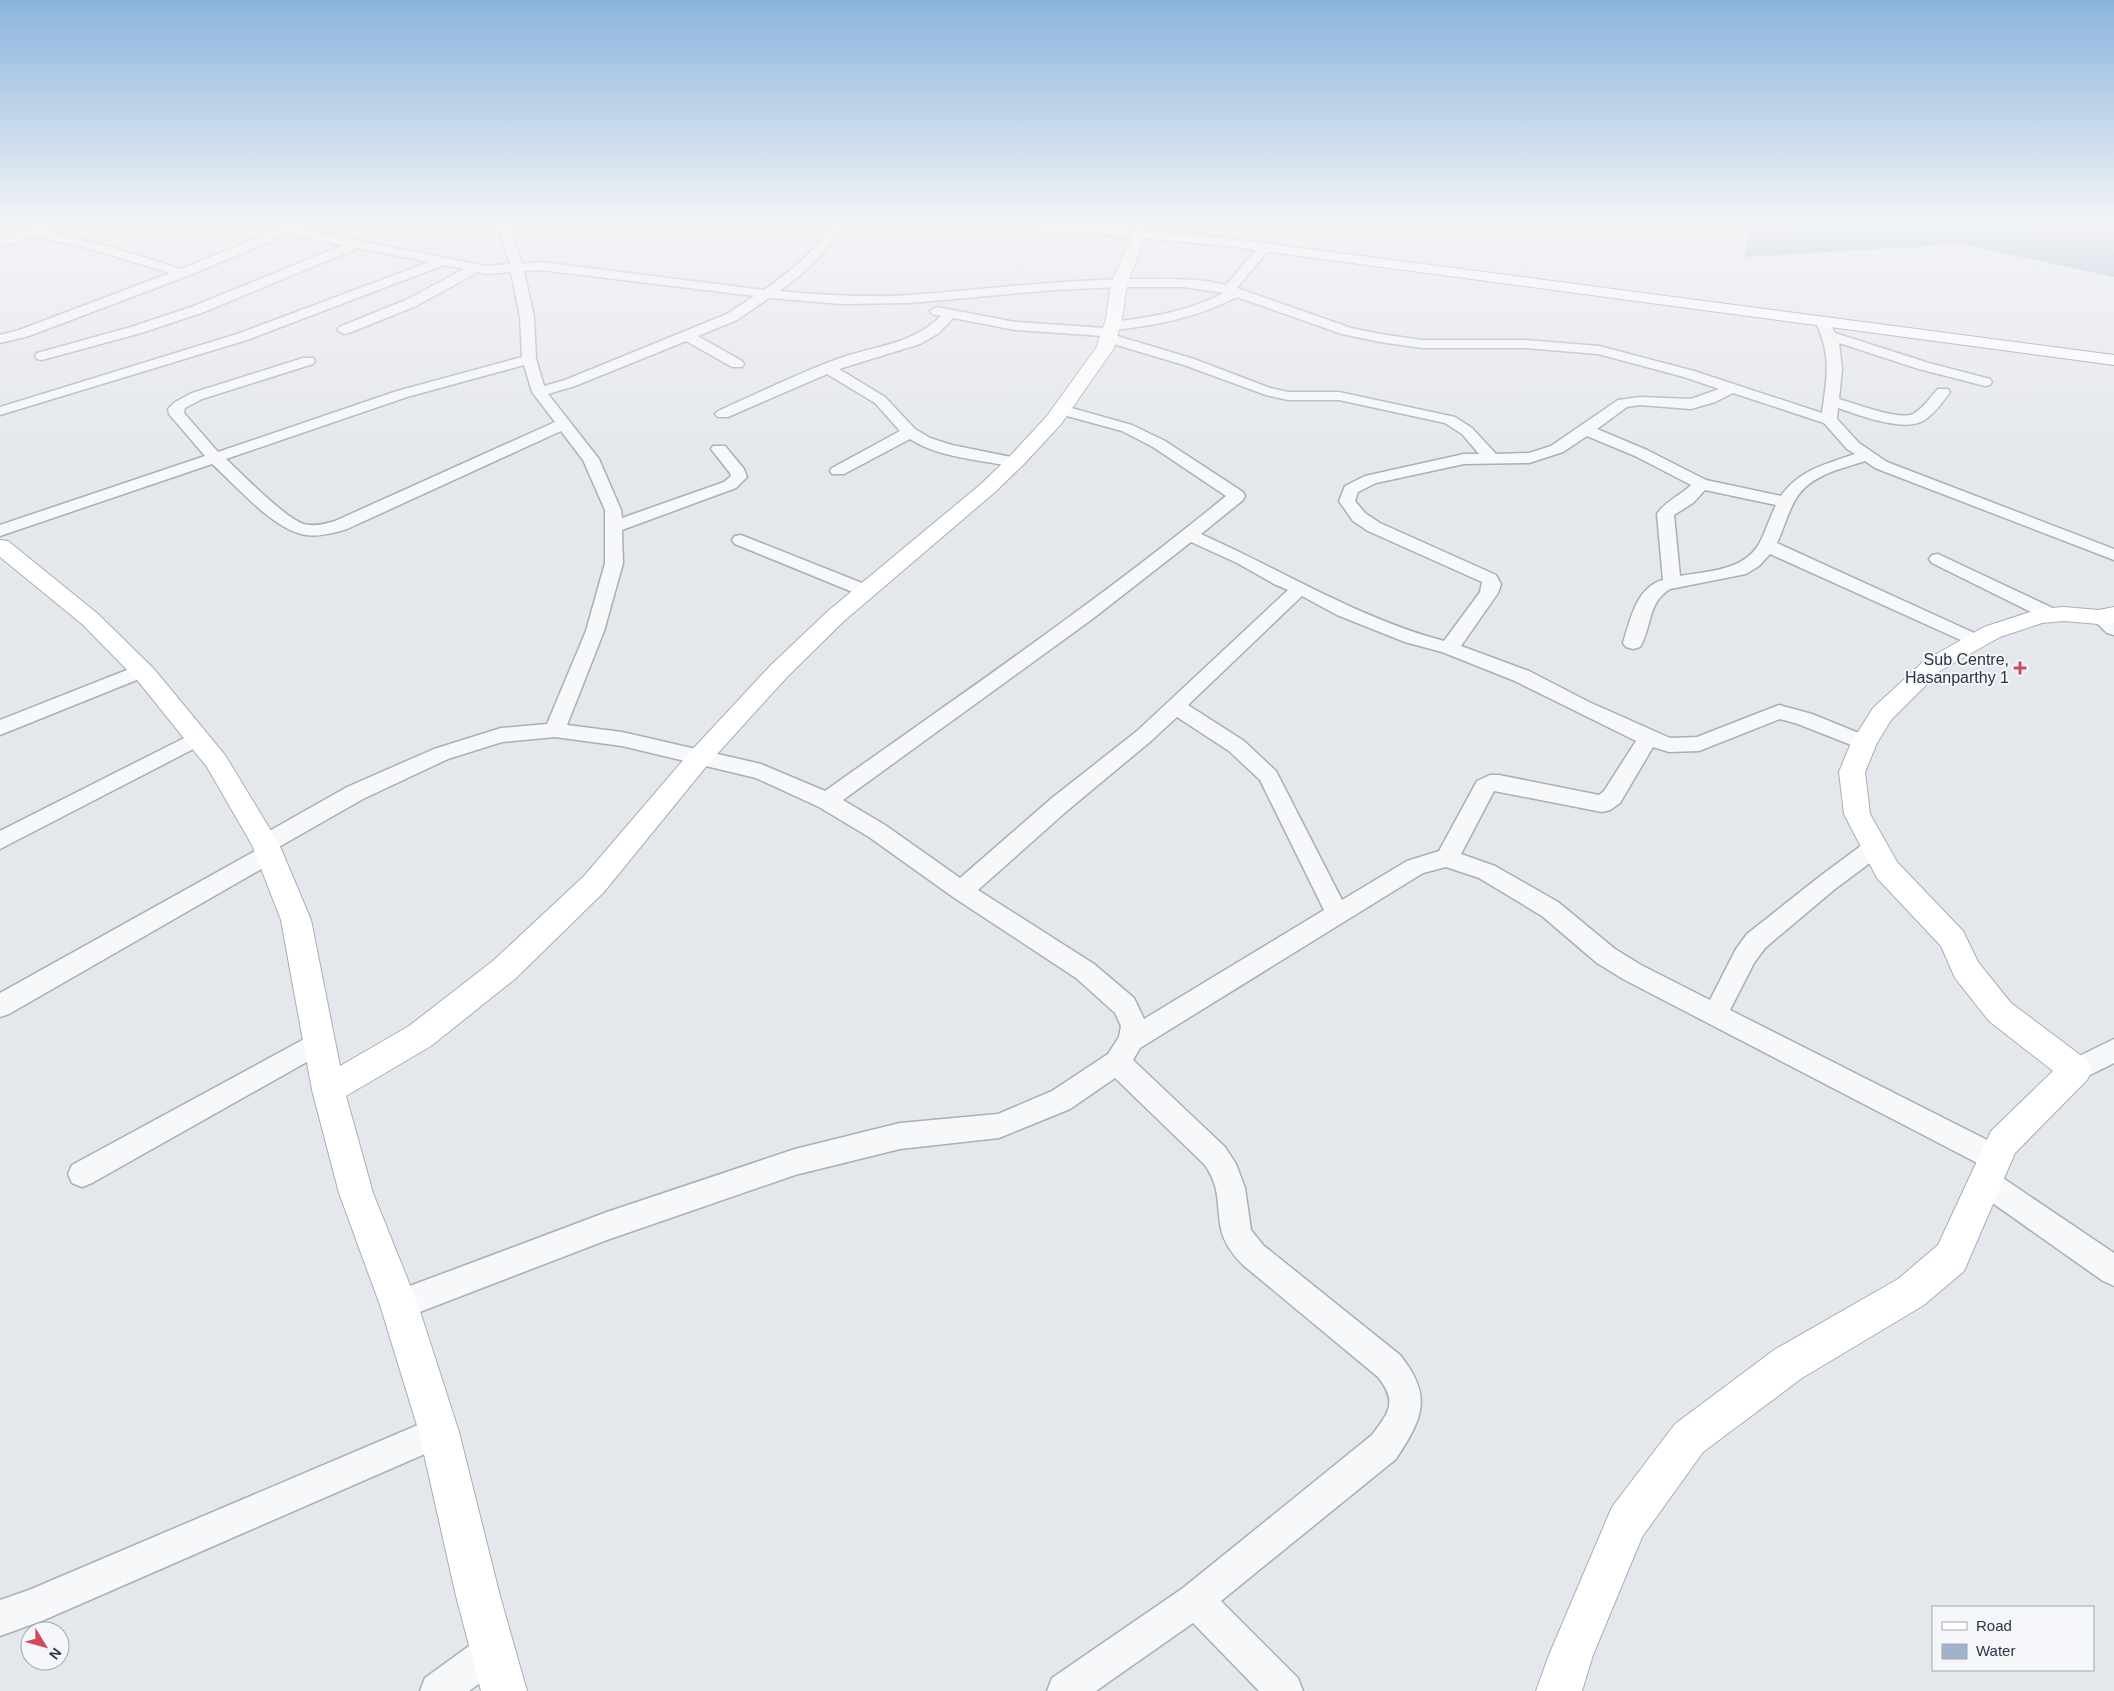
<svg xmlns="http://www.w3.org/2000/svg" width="2114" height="1691" font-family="Arial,sans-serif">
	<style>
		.water { fill: #9fb4cc }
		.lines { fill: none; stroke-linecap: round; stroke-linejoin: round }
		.street-casing { stroke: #a9aeb7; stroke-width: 3 }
		.secondary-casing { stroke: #a9aeb7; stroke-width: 2 }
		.highway-casing { stroke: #8b94a3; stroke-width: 2 }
		.street { fill: #f7f8fa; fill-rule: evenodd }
		.secondary { fill: #fff; fill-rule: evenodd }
		.highway { fill: #fff; fill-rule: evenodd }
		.poi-dot { fill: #d1495b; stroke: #f4f6f9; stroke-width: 2 }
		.labels { text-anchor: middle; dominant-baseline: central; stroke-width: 4; stroke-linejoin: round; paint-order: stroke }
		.poi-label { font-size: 16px; fill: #2b3445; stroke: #f4f6f9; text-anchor: end }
	</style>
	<rect width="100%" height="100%" fill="#e4e7ec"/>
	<polygon class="water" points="1750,223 2114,223 2114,277 1962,244 1745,257"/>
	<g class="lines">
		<g class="street-casing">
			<g id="street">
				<path d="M 43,223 L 49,227 L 44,231 L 111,247 L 181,269 L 293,223 L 306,223 L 305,227 L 300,229 L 486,266 L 510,264 L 496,223 L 508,223 L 522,264 L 541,262 L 764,290 C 795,268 811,254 834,223 L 846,223 C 826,251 808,272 779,291 C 823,295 868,298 912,295 C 989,289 1066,279 1143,279 C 1170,279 1199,278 1226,285 L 1261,244 L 1265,243 L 1271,247 L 1237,288 L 1351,328 L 1380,334 L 1422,340 L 1525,340 L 1599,346 L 1694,371 L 1822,413 C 1827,377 1832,355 1815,321 L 1822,317 L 1827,318 L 1835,333 L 1929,363 L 1990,379 L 1992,382 L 1990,385 L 1985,386 L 1919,369 L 1839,343 L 1842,369 L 1839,399 C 1854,403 1900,421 1913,414 C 1923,409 1930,397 1938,389 L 1948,389 L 1950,392 C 1943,402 1932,417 1921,422 C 1900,431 1859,415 1838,408 L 1837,419 L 1859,443 L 1887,462 L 2114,549 L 2114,560 L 1875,468 L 1865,461 C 1841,469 1811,475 1797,497 C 1788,511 1784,528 1777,543 L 1983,637 L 1986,641 L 1983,645 L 1976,647 L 1770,554 L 1759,566 L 1746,574 L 1670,589 C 1647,603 1652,628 1640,647 L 1633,649 L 1626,647 L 1623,643 C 1630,621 1636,587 1663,580 L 1657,514 C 1665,501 1680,496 1691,485 L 1635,456 L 1587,436 L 1563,452 L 1529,463 L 1464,464 L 1376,483 L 1358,492 L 1355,501 L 1365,513 L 1380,523 L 1496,575 L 1501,584 L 1498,593 L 1461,646 L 1529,671 L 1589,702 L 1670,738 L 1697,737 L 1779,705 L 1812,714 L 1871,738 L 1874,743 L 1871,748 L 1864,750 L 1798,724 L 1780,719 L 1699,751 L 1669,752 L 1653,747 L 1620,803 L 1610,810 L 1602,812 L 1494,791 L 1461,854 L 1495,866 L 1558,902 L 1615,949 L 1641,965 L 1710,1000 L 1736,949 L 1747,934 L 1819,877 L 1866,842 L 1874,839 L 1882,842 L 1885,848 L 1882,854 L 1835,889 L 1765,948 L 1754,963 L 1730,1010 L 2005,1149 L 2009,1158 L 2005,1167 L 1995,1171 L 1985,1167 L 1623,979 L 1597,963 L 1542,916 L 1479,878 L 1446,867 L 1423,873 L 1140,1048 L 1133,1060 L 1225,1147 L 1236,1164 L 1245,1188 L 1251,1230 L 1263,1245 L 1400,1355 C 1433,1396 1423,1418 1396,1459 L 1221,1601 L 1298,1678 L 1303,1691 L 1259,1691 L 1193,1623 L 1096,1691 L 1047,1691 L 1052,1678 L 1183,1588 L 1372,1435 C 1389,1412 1398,1402 1378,1377 L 1243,1265 C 1233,1255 1224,1243 1221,1229 C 1216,1202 1221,1189 1205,1165 L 1115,1078 L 1070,1109 L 999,1138 L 900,1149 L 795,1175 L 607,1240 L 399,1320 L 388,1316 L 384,1305 L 388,1294 L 399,1290 L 607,1212 L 795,1149 L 900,1123 L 998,1114 L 1052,1091 L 1108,1054 L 1119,1037 L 1121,1026 L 1115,1013 L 1076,978 L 953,897 L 869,837 L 819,807 L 756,778 L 622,746 L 555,737 L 502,742 L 448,759 L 363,799 L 277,848 L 280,854 L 277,860 L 9,1014 L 0,1017 L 0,993 L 257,850 L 254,844 L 257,838 L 347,787 L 434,749 L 501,728 L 547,724 L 586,631 L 605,563 L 605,510 L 583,460 L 561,431 L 347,529 C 334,533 319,537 306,535 C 273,530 237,486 212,464 L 0,536 L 0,525 L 205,456 L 169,414 L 168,409 L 175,402 L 192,393 L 303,358 L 313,358 L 315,361 L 313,364 L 202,399 L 185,408 L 184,413 L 218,452 L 397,391 L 522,357 L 520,317 L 511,272 L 486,274 L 478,272 L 416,306 L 349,333 L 344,334 L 337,330 L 339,327 L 406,300 L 464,269 L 444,265 L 247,340 L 0,415 L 0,407 L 237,334 L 429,262 L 358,248 L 204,312 L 141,333 L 42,360 L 37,359 L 35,356 L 37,353 L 131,327 L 194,306 L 343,245 L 288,234 L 187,276 L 29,336 L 0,343 L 0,335 L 19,330 L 170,273 L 83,247 L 31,236 L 0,248 L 0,240 ZM 541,270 L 754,296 L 727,314 L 565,380 L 544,386 L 536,359 L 534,317 L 524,271 ZM 1119,287 L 1184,287 L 1224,293 C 1188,311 1151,318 1111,322 L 1106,323 L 1105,328 L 1015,322 L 937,307 L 930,311 L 932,314 L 941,316 C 911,345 878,345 840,358 C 799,373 758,393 718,411 L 715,414 L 718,417 L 728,417 L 827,374 L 875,403 L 900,431 L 832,468 L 830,471 L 832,474 L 844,474 L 910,439 C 939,458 981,460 1015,467 L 1021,465 L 1023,462 L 1021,459 L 952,445 L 930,438 L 915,429 L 885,397 L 839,369 L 920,344 L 939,333 L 953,318 L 1015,330 L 1103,336 L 1101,338 L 1103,341 L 1184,365 L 1266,395 L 1288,400 L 1339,400 L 1445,423 L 1462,434 L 1479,454 L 1464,454 L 1365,476 L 1345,486 L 1339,501 L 1353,521 L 1368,531 L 1482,582 L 1480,592 L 1444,641 C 1358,618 1282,570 1201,534 L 1243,500 L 1245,496 L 1243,492 L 1165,441 L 1132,425 L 1061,405 L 1056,407 L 1053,410 L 1056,413 L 1122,431 L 1153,447 L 1226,496 C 1098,601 960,695 825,791 L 761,764 L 622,732 L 567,725 L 604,631 L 623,563 L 622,530 L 736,488 L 747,477 L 744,469 L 725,446 L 713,446 L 711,449 L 730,473 L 731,476 L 724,482 L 622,518 L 621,510 L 599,459 L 548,394 L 575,386 L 686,341 L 732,367 L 742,367 L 744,364 L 742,361 L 698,336 L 737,320 L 769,298 L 842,304 L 910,303 L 1054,290 ZM 1237,297 L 1342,334 L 1380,342 L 1422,348 L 1525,348 L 1598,354 L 1684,377 L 1719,389 L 1691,399 L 1640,397 L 1618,400 L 1551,446 L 1529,453 L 1496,454 L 1472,428 L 1455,417 L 1339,392 L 1288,392 L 1270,388 L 1194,359 L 1114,335 L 1117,332 L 1115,330 C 1159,325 1198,317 1237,297 ZM 524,365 L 532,392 L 555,422 L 335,521 C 325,524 314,527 304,524 C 286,519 242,474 226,459 L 407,397 ZM 1733,393 L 1824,423 L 1847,449 L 1855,454 C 1826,464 1799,470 1781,496 L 1706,480 L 1647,450 L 1597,429 L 1627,407 L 1640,405 L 1691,409 L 1715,402 ZM 1705,490 L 1776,505 C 1770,517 1766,531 1759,544 C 1743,571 1708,571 1680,576 L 1674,515 L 1693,503 ZM 1191,542 L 1237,563 L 1274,584 L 1288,590 L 1137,731 L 1052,798 L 960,878 L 885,825 L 843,800 L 1091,620 ZM 1302,596 L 1337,615 L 1405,642 L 1442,652 L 1515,681 L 1636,741 L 1604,791 L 1599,795 L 1499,775 L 1490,775 L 1477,781 L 1439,851 L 1407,861 L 1342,900 L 1276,771 L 1244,741 L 1188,705 ZM 1177,717 L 1229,751 L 1260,780 L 1324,910 L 1144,1019 L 1134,998 L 1094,964 L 978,890 L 1068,810 L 1151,741 Z"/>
				<polygon points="741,535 872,587 875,591 872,595 866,597 860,595 735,544 732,540 735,536"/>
				<polygon points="1938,554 2059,611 2061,615 2059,619 2052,621 2045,619 1932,563 1929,559 1932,555"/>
				<polygon points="2099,611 2106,613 2114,620 2114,635 2107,633 2090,617 2092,613"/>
				<polygon points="142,664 149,665 152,670 149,675 0,735 0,720"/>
				<polygon points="198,731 205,733 208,738 205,743 0,849 0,831"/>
				<polygon points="319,1031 328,1034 332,1042 328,1050 92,1183 82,1187 72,1183 68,1174 72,1165"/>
				<polygon points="2114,1039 2114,1063 2076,1082 2067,1078 2063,1070 2067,1062"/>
				<polygon points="1984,1168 1994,1172 2114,1253 2114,1286 2103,1281 1974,1190 1970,1181 1974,1172"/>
				<polygon points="439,1416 450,1421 455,1432 450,1443 44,1620 0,1636 0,1600 29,1590"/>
				<polygon points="493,1633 506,1638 511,1651 506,1664 469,1691 420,1691 425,1678 480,1638"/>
			</g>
		</g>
		<g class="secondary-casing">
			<g id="secondary">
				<polygon points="1141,229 1146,230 1148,233 1127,283 1122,319 1114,348 1061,424 1025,463 995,492 844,621 787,677 709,763 604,892 516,978 431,1046 346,1096 373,1193 418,1305 459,1432 500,1596 527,1691 481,1691 456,1596 419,1432 380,1305 339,1193 312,1090 281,920 252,845 207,767 138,681 82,624 0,557 0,540 8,541 98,614 154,669 225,755 279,844 311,920 340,1066 409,1026 494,960 584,876 691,751 771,665 828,611 981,484 1011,455 1047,416 1096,348 1106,319 1111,283 1134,233 1136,230"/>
				<polygon points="2064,607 2099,610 2114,607 2114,623 2099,624 2064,621 2042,623 2000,637 1940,671 1891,720 1877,743 1865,772 1870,814 1897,862 1963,931 1978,962 2011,1003 2087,1060 2092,1070 2087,1080 2015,1153 1964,1271 1924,1305 1802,1378 1703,1452 1642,1537 1593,1655 1582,1691 1536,1691 1549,1655 1612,1507 1675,1424 1774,1350 1898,1279 1938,1245 1991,1131 2053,1071 1989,1021 1955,978 1941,946 1877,878 1844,814 1839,772 1851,743 1873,708 1924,661 1984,627 2039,609"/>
			</g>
		</g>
		<g class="highway-casing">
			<polygon id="highway" points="986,223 1065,223 1225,238 2114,355 2114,365 1225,246 1086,233 993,227"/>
		</g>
		<use href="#street" class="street"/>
		<use href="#secondary" class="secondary"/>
		<use href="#highway" class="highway"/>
	</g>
	<linearGradient id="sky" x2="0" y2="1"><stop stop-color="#8bb4dd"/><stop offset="0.48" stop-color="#f3f4f6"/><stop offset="1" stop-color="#f3f4f6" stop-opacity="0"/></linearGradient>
	<rect width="2114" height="460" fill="url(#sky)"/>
	<path class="poi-dot" d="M2017.5 660.5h5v5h5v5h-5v5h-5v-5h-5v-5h5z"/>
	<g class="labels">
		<g class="poi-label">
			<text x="2009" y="659">Sub Centre,<tspan x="2009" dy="18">Hasanparthy 1</tspan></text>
		</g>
	</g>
	<rect x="1932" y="1606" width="162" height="65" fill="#f4f6f9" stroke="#a4a8b1"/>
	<rect x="1942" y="1622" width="25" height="8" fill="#ffffff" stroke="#a4a8b1"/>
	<text x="1976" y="1631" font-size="15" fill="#2b3445">Road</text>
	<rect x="1942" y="1644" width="25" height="15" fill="#9fb4cc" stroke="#a4a8b1"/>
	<text x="1976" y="1656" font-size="15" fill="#2b3445">Water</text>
	<g transform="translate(45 1646) rotate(127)"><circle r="24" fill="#f4f6f9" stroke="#a4a8b1"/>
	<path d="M0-4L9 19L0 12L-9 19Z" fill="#d1495b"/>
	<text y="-8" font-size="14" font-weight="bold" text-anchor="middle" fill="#2b3445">N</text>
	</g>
</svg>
